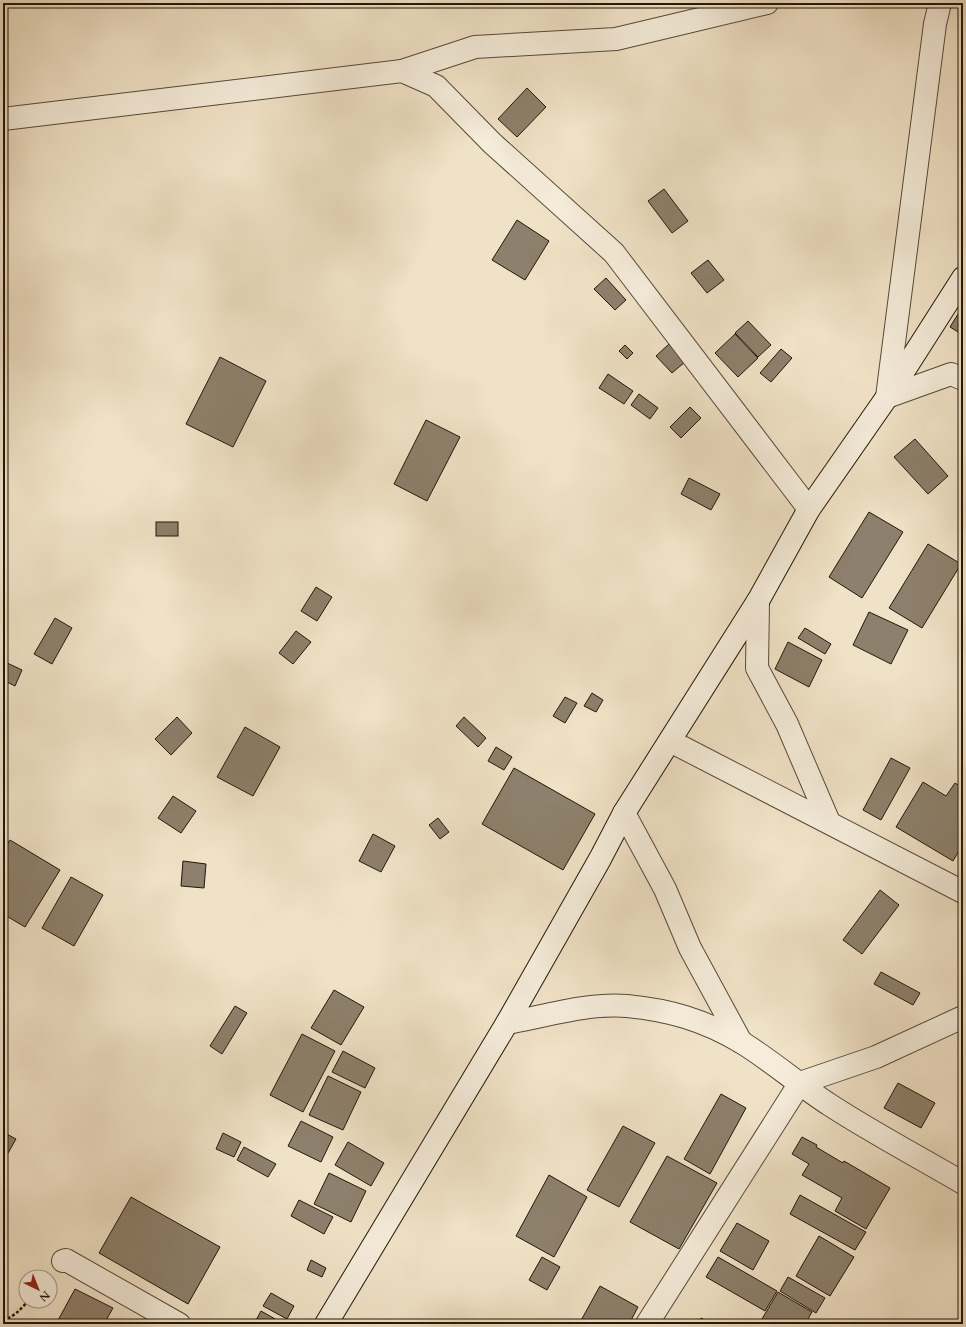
<svg xmlns="http://www.w3.org/2000/svg" width="966" height="1327" font-family="Cardo,serif">
	<style>
		.building { fill: #8d806c; stroke: #22160b }
		.lines { fill: none; stroke-linecap: round; stroke-linejoin: round }
		.street-casing { stroke: #56493a; stroke-width: 24 }
		.secondary-casing { stroke: #22160b; stroke-width: 24 }
		.path { stroke: #22160b; stroke-width: 2.5; stroke-dasharray: 3 2; stroke-linecap: butt }
		.street { stroke: #f5ecda; stroke-width: 22 }
		.secondary { stroke: #f5ecda; stroke-width: 22 }
	</style>
	<rect width="100%" height="100%" fill="#f0e2c6"/>
	<filter id="stains"><feTurbulence type="fractalNoise" baseFrequency=".005" numOctaves="4"/><feColorMatrix values="0 0 0 0 .2 0 0 0 0 .09 0 0 0 0 .02 0 0 0 .5 -.17"/></filter>
	<radialGradient id="worn" r=".72"><stop offset=".6" stop-color="#630" stop-opacity="0"/><stop offset="1" stop-color="#630" stop-opacity=".3"/></radialGradient>
	<g class="building">
		<polygon points="527,88 546,107 517,137 498,119"/>
		<polygon points="664,189 688,221 672,233 648,201"/>
		<polygon points="517,220 549,241 525,280 492,260"/>
		<polygon points="708,260 724,280 707,293 691,273"/>
		<polygon points="606,278 626,300 615,310 594,289"/>
		<polygon points="963,306 963,335 950,327"/>
		<polygon points="748,321 771,345 758,357 735,333"/>
		<polygon points="735,334 758,358 738,377 715,353"/>
		<polygon points="669,344 685,362 672,373 656,356"/>
		<polygon points="625,345 633,353 627,359 619,351"/>
		<polygon points="781,349 792,358 771,382 760,373"/>
		<polygon points="220,357 266,381 233,447 186,424"/>
		<polygon points="608,374 633,391 624,404 599,388"/>
		<polygon points="639,394 658,408 650,419 631,405"/>
		<polygon points="690,407 701,418 681,438 670,427"/>
		<polygon points="426,420 460,437 427,501 394,484"/>
		<polygon points="915,439 948,476 928,494 894,457"/>
		<polygon points="689,478 720,494 711,510 681,494"/>
		<polygon points="869,512 903,532 862,598 829,577"/>
		<rect x="156" y="522" width="22" height="14"/>
		<polygon points="928,544 961,564 922,628 889,608"/>
		<polygon points="316,587 332,597 317,621 301,611"/>
		<polygon points="869,612 908,630 891,664 853,645"/>
		<polygon points="55,618 72,628 52,664 34,654"/>
		<polygon points="805,628 831,644 825,654 798,638"/>
		<polygon points="296,631 311,642 293,664 279,653"/>
		<polygon points="788,642 822,660 809,687 775,669"/>
		<polygon points="3,661 22,670 15,686 3,680"/>
		<polygon points="592,693 603,700 596,712 584,706"/>
		<polygon points="565,697 577,703 565,723 553,716"/>
		<polygon points="177,717 192,733 171,755 155,739"/>
		<polygon points="464,717 486,738 478,747 456,726"/>
		<polygon points="245,727 280,747 253,796 217,777"/>
		<polygon points="496,747 512,757 504,770 488,761"/>
		<polygon points="891,758 910,768 881,820 863,810"/>
		<polygon points="514,768 595,814 563,870 482,824"/>
		<polygon points="923,782 946,796 955,783 963,788 963,844 953,861 896,827"/>
		<polygon points="173,796 196,811 181,833 158,818"/>
		<polygon points="438,818 449,832 440,839 429,825"/>
		<polygon points="373,834 395,846 381,872 359,861"/>
		<polygon points="10,840 60,870 25,927 3,914 3,851"/>
		<polygon points="183,861 206,864 204,888 181,886"/>
		<polygon points="71,877 103,895 74,946 42,928"/>
		<polygon points="880,890 899,905 862,954 843,940"/>
		<polygon points="881,972 920,993 913,1005 874,984"/>
		<polygon points="334,990 364,1007 341,1045 311,1028"/>
		<polygon points="235,1006 247,1013 222,1054 210,1046"/>
		<polygon points="302,1034 335,1051 303,1112 270,1095"/>
		<polygon points="343,1051 375,1068 365,1088 332,1072"/>
		<polygon points="328,1076 361,1092 343,1130 309,1115"/>
		<polygon points="898,1083 935,1103 921,1128 884,1108"/>
		<polygon points="721,1094 746,1108 710,1174 684,1159"/>
		<polygon points="301,1121 333,1137 321,1162 288,1146"/>
		<polygon points="623,1126 655,1143 619,1207 587,1190"/>
		<polygon points="3,1132 16,1139 3,1162"/>
		<polygon points="223,1133 241,1142 234,1157 216,1149"/>
		<polygon points="802,1137 817,1145 816,1147 843,1163 844,1161 890,1188 866,1229 835,1211 842,1198 802,1175 809,1164 792,1154"/>
		<polygon points="348,1142 384,1163 371,1186 335,1165"/>
		<polygon points="244,1147 276,1164 268,1177 237,1160"/>
		<polygon points="667,1156 717,1183 679,1249 630,1222"/>
		<polygon points="329,1173 366,1191 351,1222 314,1204"/>
		<polygon points="549,1175 587,1197 554,1257 516,1236"/>
		<polygon points="800,1195 866,1232 855,1250 790,1214"/>
		<polygon points="131,1197 220,1247 188,1304 99,1253"/>
		<polygon points="299,1200 333,1217 324,1234 291,1216"/>
		<polygon points="737,1223 769,1241 753,1270 720,1251"/>
		<polygon points="819,1236 854,1257 830,1296 796,1276"/>
		<polygon points="542,1257 560,1267 547,1290 529,1280"/>
		<polygon points="718,1257 777,1291 765,1311 706,1277"/>
		<polygon points="311,1260 326,1268 322,1277 307,1270"/>
		<polygon points="788,1277 825,1298 816,1313 780,1291"/>
		<polygon points="600,1286 638,1307 629,1324 579,1324"/>
		<polygon points="75,1289 113,1308 104,1324 56,1324"/>
		<polygon points="778,1292 812,1312 805,1324 759,1324"/>
		<polygon points="271,1293 294,1306 287,1319 263,1306"/>
		<polygon points="261,1311 284,1324 254,1324"/>
		<polygon points="701,1318 712,1324 699,1324"/>
	</g>
	<g class="lines">
		<g class="street-casing">
			<g id="street">
				<polyline points="940,3 935,24 887,397 951,374 963,379"/>
				<polyline points="402,71 475,47 616,39 767,3"/>
				<polyline points="3,119 402,71 436,86 492,143 614,253 809,509"/>
				<polyline points="758,601 757,668 787,724 829,822"/>
				<polyline points="670,741 963,892"/>
				<polyline points="624,813 665,889 690,948 741,1042"/>
				<path d="M 507,1023 C 546,1016 587,1003 627,1006 C 669,1010 704,1020 741,1042 C 772,1061 799,1085 830,1105 C 873,1133 919,1157 963,1183"/>
				<polyline points="63,1261 66,1260 179,1324"/>
				<polyline points="647,1324 800,1083 876,1057 963,1017"/>
			</g>
		</g>
		<g class="secondary-casing">
			<polyline id="secondary" points="326,1324 507,1023 600,859 624,813 758,601 809,509 887,397 963,278"/>
		</g>
		<path class="path" d="M 3,1320 C 14,1317 21,1309 28,1301"/>
		<use href="#street" class="street"/>
		<use href="#secondary" class="secondary"/>
	</g>
	<rect width="966" height="1327" fill="none" stroke="#f0e2c6" stroke-width="16"/>
	<rect x="4" y="4" width="958" height="1319" fill="none" stroke="#22160b" stroke-width="2"/>
	<rect x="8" y="8" width="950" height="1311" fill="none" stroke="#22160b"/>
	<g transform="translate(38 1289) rotate(137)"><circle r="19" fill="#f5ecda" stroke="#a19687"/>
	<path d="M0-3L7 15L0 10L-7 15Z" fill="#8f2418"/>
	<text y="-6" font-size="11" font-weight="bold" text-anchor="middle" fill="#22160b">N</text>
	</g>
	<rect width="100%" height="100%" filter="url(#stains)"/>
	<rect width="100%" height="100%" fill="url(#worn)"/>
</svg>
